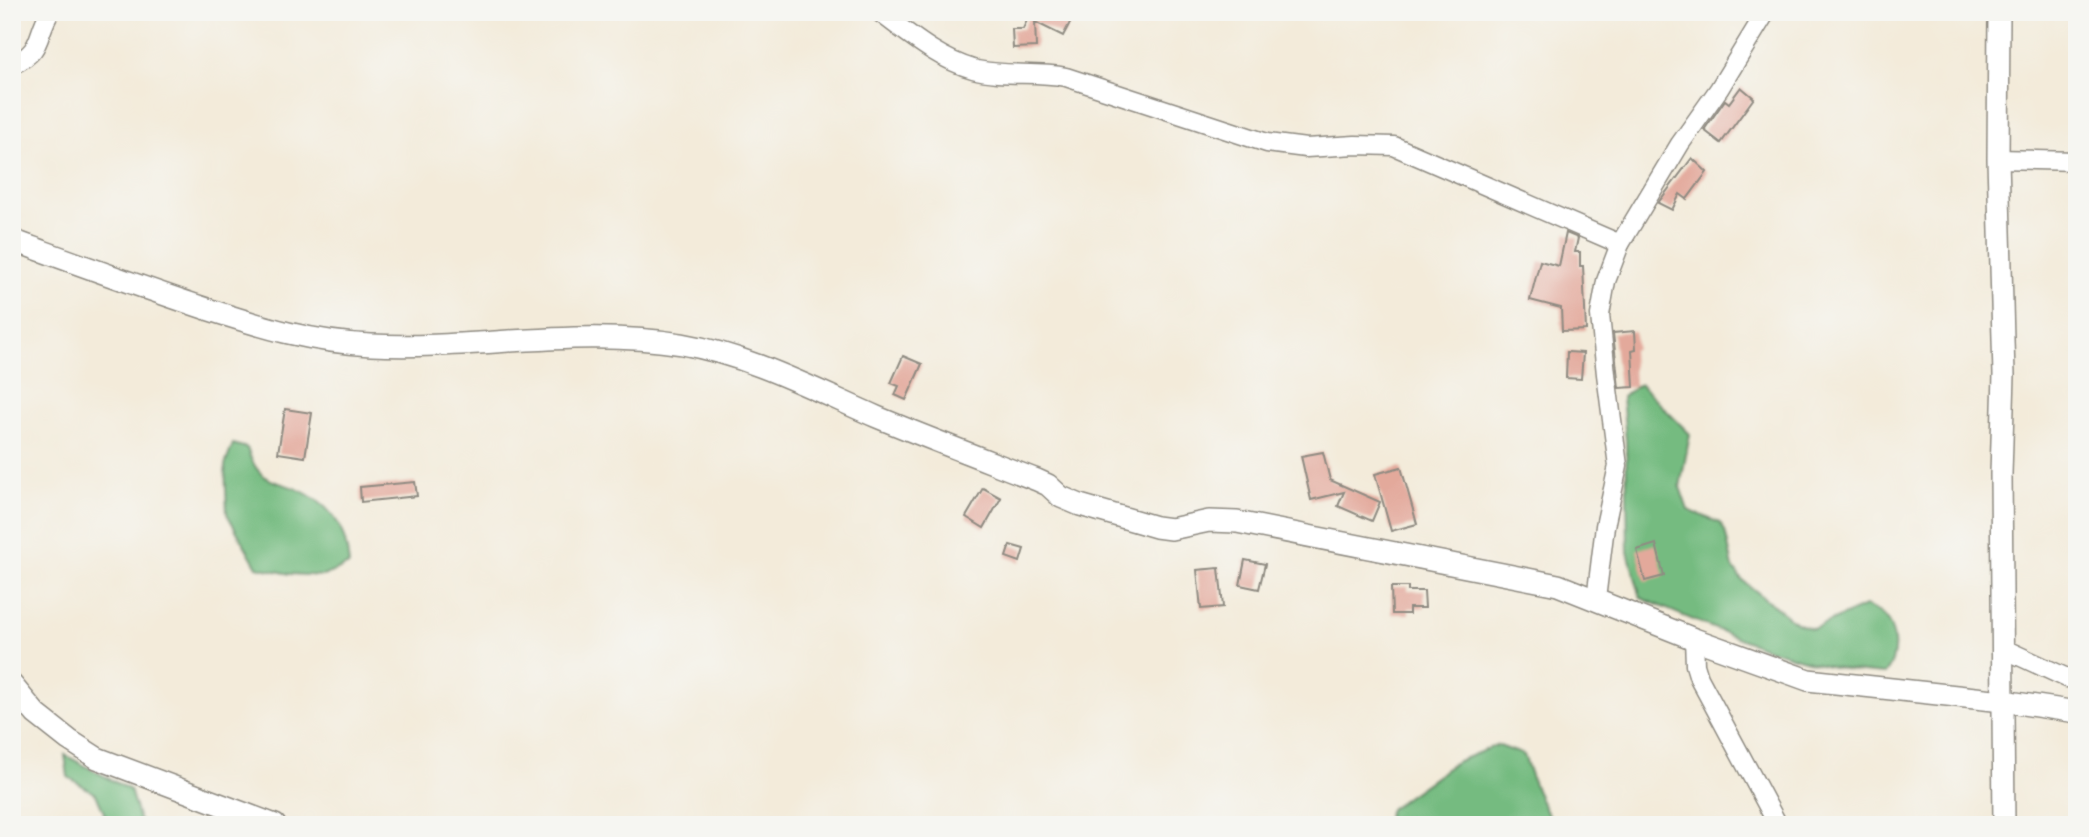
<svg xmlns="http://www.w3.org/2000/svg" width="2089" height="837" font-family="'Indie Flower',sans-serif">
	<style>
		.forest { fill: #74bb80; stroke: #507356; stroke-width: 2 }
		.building { fill: #e3a99b }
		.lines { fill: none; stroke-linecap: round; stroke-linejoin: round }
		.minor-casing { stroke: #8f8b82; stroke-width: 21 }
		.tertiary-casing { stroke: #8f8b82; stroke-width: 24 }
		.minor { stroke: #fff; stroke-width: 18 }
		.tertiary { stroke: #fff; stroke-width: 21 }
	</style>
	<rect width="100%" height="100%" fill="#f6f6f2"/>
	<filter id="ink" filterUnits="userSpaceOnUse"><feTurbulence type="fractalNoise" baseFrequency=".0143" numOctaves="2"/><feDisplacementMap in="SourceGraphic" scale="14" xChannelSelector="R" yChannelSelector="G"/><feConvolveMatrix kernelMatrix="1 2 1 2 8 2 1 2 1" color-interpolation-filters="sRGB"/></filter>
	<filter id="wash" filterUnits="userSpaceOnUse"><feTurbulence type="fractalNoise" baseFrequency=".00686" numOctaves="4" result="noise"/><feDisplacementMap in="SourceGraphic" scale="28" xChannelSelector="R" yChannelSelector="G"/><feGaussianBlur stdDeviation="1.57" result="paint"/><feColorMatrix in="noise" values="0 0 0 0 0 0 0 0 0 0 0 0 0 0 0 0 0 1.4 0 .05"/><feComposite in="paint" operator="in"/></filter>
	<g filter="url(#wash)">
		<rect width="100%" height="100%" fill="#f3ebda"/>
		<g class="forest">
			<path d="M 1640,384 L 1690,434 L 1680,487 L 1688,510 L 1720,523 L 1725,531 L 1733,567 L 1742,580 L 1796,623 L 1813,629 L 1865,606 C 1870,609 1878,611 1881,614 C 1898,629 1898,658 1885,674 C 1804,670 1715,629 1641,598 L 1628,552 L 1626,440 L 1622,397 Z"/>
			<path d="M 233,444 L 247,448 C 260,489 278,477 307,494 C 337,511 346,532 349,565 L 323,576 L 290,574 L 257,567 L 227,514 L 225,465 Z"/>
			<polygon points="1497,745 1524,755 1536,790 1553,825 1384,825 1390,809 1456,762"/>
			<polygon points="65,755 130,790 139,820 146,825 79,825 105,815 96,794 68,777"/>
		</g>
		<g id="blocks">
			<g class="building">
				<polygon points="1017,12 1064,12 1073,17 1063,36 1035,22 1036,47 1013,48 1012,29 1023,29 1028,18"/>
				<polygon points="1741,87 1754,98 1721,143 1704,130 1725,100 1729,103"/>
				<polygon points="1692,158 1707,172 1687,199 1680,194 1672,210 1658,203"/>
				<polygon points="1566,233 1578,238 1575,252 1580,252 1580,266 1583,266 1586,330 1562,331 1561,308 1530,300 1540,261 1559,266"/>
				<polygon points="1635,331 1636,349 1632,350 1634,387 1619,388 1613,333"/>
				<polygon points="1567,352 1583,353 1581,379 1566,378"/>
				<polygon points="903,356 922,364 906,400 895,395 899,386 891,383"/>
				<polygon points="285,409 312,413 305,457 278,453"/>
				<polygon points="1323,452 1330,480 1380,502 1372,521 1338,506 1344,492 1311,500 1301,456"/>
				<polygon points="1401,467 1417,524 1391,531 1375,474"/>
				<polygon points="415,482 417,496 361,502 360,487"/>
				<polygon points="983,488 1001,498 984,528 966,517"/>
				<polygon points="1656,544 1664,576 1645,581 1637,550"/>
				<polygon points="1010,545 1024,549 1020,562 1006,557"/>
				<polygon points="1245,560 1265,564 1259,589 1240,585"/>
				<polygon points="1219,568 1223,607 1201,609 1197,570"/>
				<polygon points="1391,587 1408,587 1408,591 1424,591 1425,608 1409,608 1409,614 1392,614"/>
			</g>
		</g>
	</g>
	<g filter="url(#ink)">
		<use href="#blocks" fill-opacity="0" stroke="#8f8b82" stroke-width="2"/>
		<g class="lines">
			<g class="minor-casing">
				<g id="minor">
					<path d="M 879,12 C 908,33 938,59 973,69 C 1003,77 1035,71 1066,77 L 1267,143 L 1306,148 L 1355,145 L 1394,146 L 1620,244"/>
					<path d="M 12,65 C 44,50 35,37 50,12"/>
					<polyline points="1998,159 2077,161"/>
					<polyline points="1596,599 1605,526 1618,466 1606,374 1600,315 1606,281 1620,244 1680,144 1719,89 1766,12"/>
					<polyline points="1694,639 1695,665 1699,678 1778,825"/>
					<polyline points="2004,649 2067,678 2077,680"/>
				</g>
			</g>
			<g class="tertiary-casing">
				<g id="tertiary">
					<polyline points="1999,12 1998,159 2004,375 2001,474 2004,825"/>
					<path d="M 12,240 C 78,264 143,288 210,310 C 266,328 311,342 371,345 C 473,350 580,327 682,344 C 751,356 813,389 877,417 C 930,439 983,459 1037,480 L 1048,485 L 1061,497 L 1080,505 L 1156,527 L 1171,529 L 1209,521 L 1237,522 L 1558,585 L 1694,639 L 1808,680 L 2003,701 L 2077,712"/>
					<polyline points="12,685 36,714 69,740 97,758 275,825"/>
				</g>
			</g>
			<use href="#minor" class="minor"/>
			<use href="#tertiary" class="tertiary"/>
		</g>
	</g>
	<rect width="2089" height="837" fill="none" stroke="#f6f6f2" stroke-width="42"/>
</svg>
